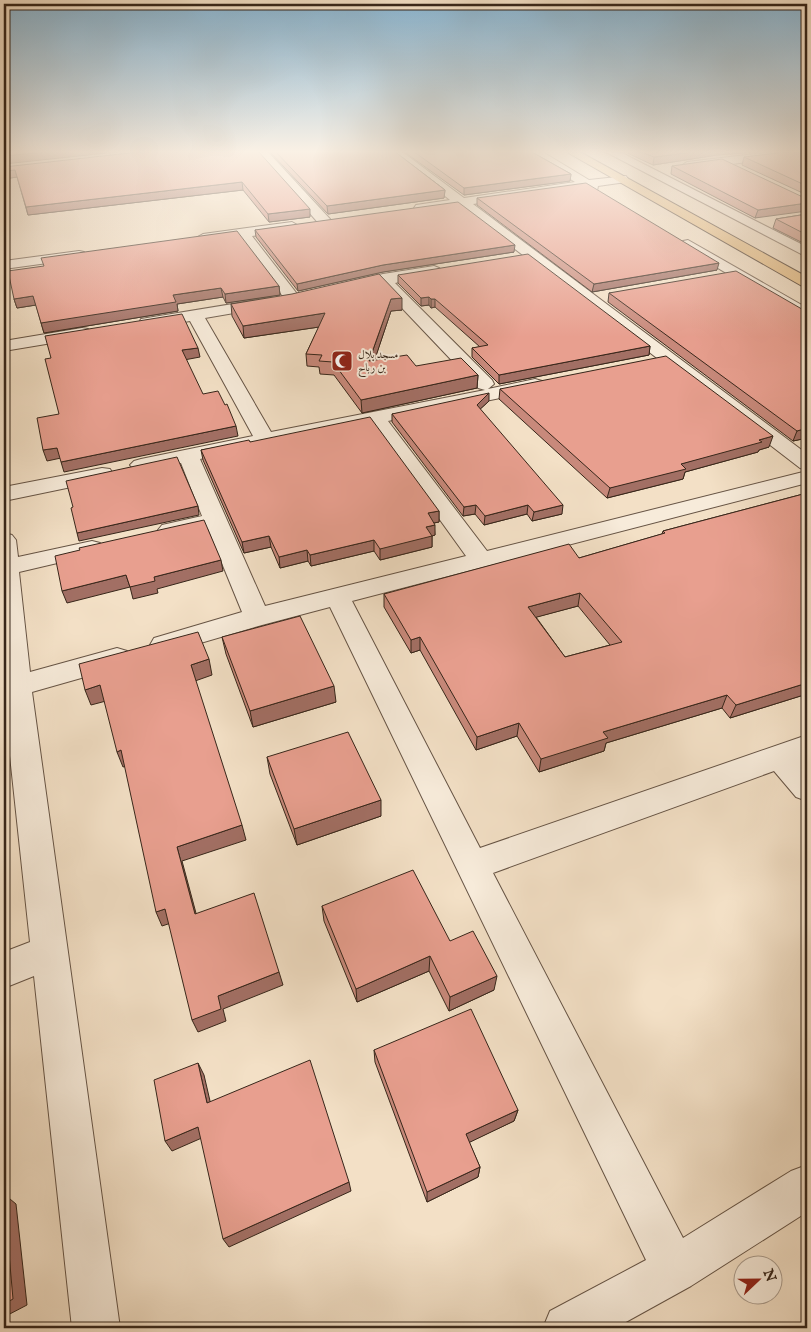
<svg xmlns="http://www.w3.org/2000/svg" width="811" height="1332" font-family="'IM FELL English',Amiri,serif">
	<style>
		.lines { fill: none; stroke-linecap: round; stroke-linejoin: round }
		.minor-casing { stroke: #665445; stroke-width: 2 }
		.primary-casing { stroke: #37261a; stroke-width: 2 }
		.minor { fill: #f7ebda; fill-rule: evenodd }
		.primary { fill: #eac083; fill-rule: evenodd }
		.wall { fill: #c8897b; stroke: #37261a; fill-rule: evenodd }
		.shaded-wall { fill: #a26f64; stroke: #37261a }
		.building { fill: #e89f8f; stroke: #37261a; fill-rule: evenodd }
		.labels { text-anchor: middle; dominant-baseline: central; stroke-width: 4; stroke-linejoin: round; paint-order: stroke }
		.far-poi-label { font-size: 11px; fill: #37261a; stroke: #f7ebda; text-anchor: start }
	</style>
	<rect width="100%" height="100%" fill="#f3e0c6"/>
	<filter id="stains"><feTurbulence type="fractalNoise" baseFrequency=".004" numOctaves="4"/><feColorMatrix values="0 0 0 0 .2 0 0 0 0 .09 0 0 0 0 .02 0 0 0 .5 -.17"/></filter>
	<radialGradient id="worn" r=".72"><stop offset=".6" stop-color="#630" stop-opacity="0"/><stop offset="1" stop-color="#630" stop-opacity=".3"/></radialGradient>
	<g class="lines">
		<g class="minor-casing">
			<g id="minor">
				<polygon points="109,151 119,151 123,156 121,158 113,158"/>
				<polygon points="256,151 267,151 330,219 332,222 330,225 320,225"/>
				<polygon points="388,151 401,151 464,198 575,182 530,153 529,151 541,151 589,180 626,176 628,179 626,182 598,186 597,191 593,192 585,188 473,204 807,454 807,470 800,468 459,206 421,212 416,211 414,208 416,205 450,200"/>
				<polygon points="604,151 618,151 807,247 807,257"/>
				<polygon points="782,151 807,151 807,154 687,170 681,166 687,162"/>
				<polygon points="292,222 299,226 297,229 252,236 301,299 299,302 287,302 239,237 203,242 196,238 203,234"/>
				<polygon points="688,240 807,308 807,320 801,318 683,247 681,244 683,241"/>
				<polygon points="79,251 84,252 86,255 84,258 4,269 4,261"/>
				<path d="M 434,266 L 439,268 L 442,271 L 439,274 L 395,283 L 492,380 L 494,384 L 488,389 L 535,379 L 542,381 L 544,385 L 542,389 L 535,391 L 388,421 L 487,551 L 807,471 L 807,483 L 352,601 L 480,848 L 807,735 L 807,759 L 802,761 L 807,767 L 807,801 L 796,797 L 774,771 L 493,873 L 683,1238 L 791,1171 L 807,1165 L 807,1212 L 691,1286 L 615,1328 L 543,1328 L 550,1311 L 646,1260 L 330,607 L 262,625 L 163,654 L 154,652 L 150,645 L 154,638 L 242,612 L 208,529 L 170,537 L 162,535 L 158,530 L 162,525 L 202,516 L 181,463 L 141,471 L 134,469 L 130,465 L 134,461 L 141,459 L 253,436 L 190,321 L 147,328 L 141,327 L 139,323 L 141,319 L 269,298 L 275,300 L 277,303 L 275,306 L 205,318 L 271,432 L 485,390 L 478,388 L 381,286 L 348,292 L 342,290 L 340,287 L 342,284 L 383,274 ZM 371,424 L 466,556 L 265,606 L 200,459 Z"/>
				<polygon points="82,328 88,329 91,333 88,337 4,351 4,341"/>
				<polygon points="102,468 110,469 113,474 110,479 4,501 4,487"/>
				<polygon points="4,533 12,535 16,540 18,557 92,541 100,543 104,548 100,553 19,572 30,672 117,648 127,651 131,658 127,665 32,692 120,1328 72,1328 34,976 4,988 4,952 30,942 4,700"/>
			</g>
		</g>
		<g class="primary-casing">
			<polygon id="primary" points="565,151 578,151 807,277 807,288 802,286"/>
		</g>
		<use href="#minor" class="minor"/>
		<use href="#primary" class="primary"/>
	</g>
	<g class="wall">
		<polygon points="258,151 310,217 269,222 243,190 28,215 17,177 4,179 4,167"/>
		<polygon points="269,151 394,151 445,190 444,198 328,214"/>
		<polygon points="403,151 530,151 571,174 570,181 464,195"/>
		<polygon points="623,151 767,151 717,155 653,165"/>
		<polygon points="807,151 807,195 742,165 744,157"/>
		<polygon points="672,166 807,199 755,218 671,174"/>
		<polygon points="477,198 717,270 592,292 477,205"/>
		<polygon points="807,214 807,245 773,228 776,219"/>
		<polygon points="255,230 514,252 383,272 298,291 256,237"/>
		<polygon points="398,275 650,346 649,355 499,384 472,357 472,348 480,347 435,307 431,308 429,305 421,306 398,283"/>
		<polygon points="279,286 280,295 226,303 223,297 177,304 178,311 44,333 36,305 17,308 14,299"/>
		<polygon points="609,293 807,312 807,438 793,441 608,302"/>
		<polygon points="231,304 402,310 391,311 374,361 478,375 477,388 362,413 334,375 320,374 319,367 307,366 306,354 319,327 244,338 232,316"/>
		<polygon points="500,389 769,447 759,450 758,452 685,472 683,479 607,498 499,399"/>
		<polygon points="489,401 480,409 562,514 532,521 527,514 484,525 475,514 463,516 392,422 392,414"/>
		<polygon points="250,442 439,511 439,522 434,523 435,535 432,536 432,547 380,560 374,551 311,566 308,561 280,568 271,547 244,553 203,460 201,450"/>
		<path d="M 807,493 L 807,694 L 730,718 L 722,708 L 606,743 L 604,751 L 539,772 L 517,736 L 476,750 L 420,650 L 411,653 L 384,607 L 384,594 L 579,558 L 662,534 L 663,531 ZM 578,606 L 610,645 L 565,657 L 536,617 Z"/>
		<polygon points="222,637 336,702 253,727 226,654"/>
		<polygon points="267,757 381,816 297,845 270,774"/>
		<polygon points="322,906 450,941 494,990 449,1011 429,971 357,1002 324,921"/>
		<polygon points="374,1050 518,1110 514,1121 469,1142 480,1167 478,1177 427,1202 375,1062"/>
	</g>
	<g class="shaded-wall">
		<polygon points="56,151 125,151 4,164 4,156"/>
		<polygon points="701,151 767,151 717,155 653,165 654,157"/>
		<polygon points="15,170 17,177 4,179 4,171"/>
		<polygon points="571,174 570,181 464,195 464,188"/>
		<polygon points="242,182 243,190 28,215 26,207"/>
		<polygon points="445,190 444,198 328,214 327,206"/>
		<polygon points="807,203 807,211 755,218 758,210"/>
		<polygon points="310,209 310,217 269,222 268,214"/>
		<polygon points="515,245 514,252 383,272 298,291 297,284 383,265"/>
		<polygon points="719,263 717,270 592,292 594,284"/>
		<polygon points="279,286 280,295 226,303 225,294"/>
		<polygon points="221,288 223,297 177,304 178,311 44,333 41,323 173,295"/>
		<polygon points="33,296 36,305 17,308 14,299"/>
		<polygon points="429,297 429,305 421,306 421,298"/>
		<polygon points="402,298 402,310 391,311 370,374 369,361 391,299"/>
		<polygon points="431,299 435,299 435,307 431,308"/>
		<polygon points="325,313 326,326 244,338 243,326"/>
		<polygon points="650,346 649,355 499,384 499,375"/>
		<polygon points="198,348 200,357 184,360 182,350"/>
		<polygon points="478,375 477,388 362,413 361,400"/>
		<polygon points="489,393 489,401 476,413 477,405"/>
		<polygon points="236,426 238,436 64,472 61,462"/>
		<polygon points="807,428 807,438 793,441 797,431"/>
		<polygon points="773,436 769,447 759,450 758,452 685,472 683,479 607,498 610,488 681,464 759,440"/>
		<polygon points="57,448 61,458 47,461 43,450"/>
		<polygon points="476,505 475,514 463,516 464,507"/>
		<polygon points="528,505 527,514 484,525 485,516"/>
		<polygon points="563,505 562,514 532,521 534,512"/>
		<polygon points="198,506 199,515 79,541 77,533"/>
		<polygon points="439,511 439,522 428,524 428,513"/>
		<polygon points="435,525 435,535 432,536 432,547 380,560 380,549 426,527"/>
		<polygon points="269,536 271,547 244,553 242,542"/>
		<polygon points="374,540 374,551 311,566 310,555"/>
		<polygon points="307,550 308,561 280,568 279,557"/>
		<polygon points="221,560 223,571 157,589 158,593 133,599 130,587 154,577"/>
		<polygon points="126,575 130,587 67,603 62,591"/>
		<polygon points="580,593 578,606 526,620 528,607"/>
		<polygon points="420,637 420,650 411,653 411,640"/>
		<polygon points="209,659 212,675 195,681 191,665"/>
		<polygon points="807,683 807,694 730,718 736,705"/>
		<polygon points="100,685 106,701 91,705 85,690"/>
		<polygon points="334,686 336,702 253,727 250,711"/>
		<polygon points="727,695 722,708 606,743 604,751 539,772 541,759 603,732"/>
		<polygon points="519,723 517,736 476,750 477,737"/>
		<polygon points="121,750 127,766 123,767 117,752"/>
		<polygon points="381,800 381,816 297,845 294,829"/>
		<polygon points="242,825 246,840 182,861 200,928 195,914 177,847"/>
		<polygon points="165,909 171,923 162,926 156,912"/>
		<polygon points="430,956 429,971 357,1002 356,989"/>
		<polygon points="279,972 283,985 223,1009 226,1021 198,1032 192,1020 218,996"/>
		<polygon points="497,976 494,990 449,1011 450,997"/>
		<polygon points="198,1063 204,1075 213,1114 207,1103"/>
		<polygon points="518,1110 514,1121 464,1145 466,1134"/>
		<polygon points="198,1127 204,1137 172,1151 165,1141"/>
		<polygon points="480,1167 478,1177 427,1202 427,1192"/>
		<polygon points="349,1182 351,1191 229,1247 223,1239"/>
		<polygon points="4,1194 16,1204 27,1305 4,1317"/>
	</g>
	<g class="building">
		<polygon points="4,151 56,151 4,156"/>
		<polygon points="148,151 258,151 310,209 268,214 242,182 26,207 15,170 4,171 4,167"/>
		<polygon points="275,151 394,151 445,190 327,206"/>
		<polygon points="413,151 530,151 571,174 464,188"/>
		<polygon points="639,151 701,151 654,157"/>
		<polygon points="795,151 807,151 807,186 744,157"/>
		<polygon points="722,159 807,199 807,203 758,210 672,166"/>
		<polygon points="586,183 719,263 594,284 477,198"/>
		<polygon points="458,202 515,245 383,265 297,284 255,230"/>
		<polygon points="807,214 807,235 776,219"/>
		<polygon points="237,231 279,286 225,294 221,288 173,295 176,302 41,323 33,296 14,299 8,271 44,266 41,258"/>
		<polygon points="528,254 650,346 499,375 472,348 488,345 435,299 431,299 429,297 421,298 398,275"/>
		<polygon points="736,271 807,312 807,428 797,431 609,293"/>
		<polygon points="379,274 402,298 391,299 369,361 407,355 416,366 461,358 478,375 361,400 333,362 319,361 322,355 306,354 325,313 243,326 231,304 292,294"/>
		<polygon points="182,314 198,348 182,350 203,394 218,391 225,405 227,404 236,426 61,462 57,448 43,450 37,418 59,414 45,359 51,358 45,336"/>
		<polygon points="666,356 773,436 759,440 762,442 681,464 686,469 610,488 500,389"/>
		<polygon points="489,393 477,405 563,505 534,512 528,505 485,516 476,505 464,507 392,414"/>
		<polygon points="370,417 439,511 428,513 435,525 426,527 432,536 380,549 374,540 310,555 307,550 279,557 269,536 242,542 201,450 249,440 250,442"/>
		<polygon points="177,457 198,506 77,533 71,508 73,507 66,481"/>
		<path d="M 807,493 L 807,683 L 736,705 L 727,695 L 603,732 L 608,738 L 541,759 L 519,723 L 477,737 L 420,637 L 411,640 L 384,594 L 569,544 L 579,558 L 665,533 L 663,531 ZM 580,593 L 622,642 L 565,657 L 528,607 Z"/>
		<polygon points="204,520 221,560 154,577 155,581 130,587 126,575 62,591 55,556 80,550 79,548"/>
		<polygon points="300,616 334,686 250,711 222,637"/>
		<polygon points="198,632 209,659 191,665 242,825 177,847 195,914 254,893 279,972 218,996 221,1009 192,1020 165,909 156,912 121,750 117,752 100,685 85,690 79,664"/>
		<polygon points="348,732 381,800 294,829 267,757"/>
		<polygon points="413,870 450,941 473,931 497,976 450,997 430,956 356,989 322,906"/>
		<polygon points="471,1009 518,1110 466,1134 480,1167 427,1192 374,1050"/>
		<polygon points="310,1060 349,1182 223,1239 198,1127 165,1141 154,1080 198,1063 207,1103"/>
		<polygon points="4,1197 13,1299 4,1304"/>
	</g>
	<linearGradient id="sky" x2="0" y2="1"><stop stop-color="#89b7d5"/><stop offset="0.45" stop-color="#faf1e5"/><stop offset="1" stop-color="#faf1e5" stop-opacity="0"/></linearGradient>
	<rect width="811" height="337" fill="url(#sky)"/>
	<defs>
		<g id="mosque-square" transform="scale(1.125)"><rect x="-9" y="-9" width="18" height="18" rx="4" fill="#8f2418" stroke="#f7ebda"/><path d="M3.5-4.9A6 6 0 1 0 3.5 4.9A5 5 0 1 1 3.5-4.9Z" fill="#fff"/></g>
	</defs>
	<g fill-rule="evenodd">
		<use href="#mosque-square" x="342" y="361"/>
	</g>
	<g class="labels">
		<g class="far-poi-label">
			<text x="358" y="355">مسجد بلال<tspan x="358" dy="13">بن رباح</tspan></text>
		</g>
	</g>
	<rect width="811" height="1332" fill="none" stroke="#f3e0c6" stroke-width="20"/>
	<rect x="5" y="5" width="801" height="1322" fill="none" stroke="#37261a" stroke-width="2.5"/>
	<rect x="10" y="10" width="791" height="1312" fill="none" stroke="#37261a"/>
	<g transform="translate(758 1280) rotate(68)"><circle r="24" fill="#f7ebda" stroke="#aa9c8d"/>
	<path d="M0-4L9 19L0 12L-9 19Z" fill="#8f2418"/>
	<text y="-8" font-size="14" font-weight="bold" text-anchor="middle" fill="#37261a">N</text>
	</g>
	<rect width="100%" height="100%" filter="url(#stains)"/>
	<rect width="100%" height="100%" fill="url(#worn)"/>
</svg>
